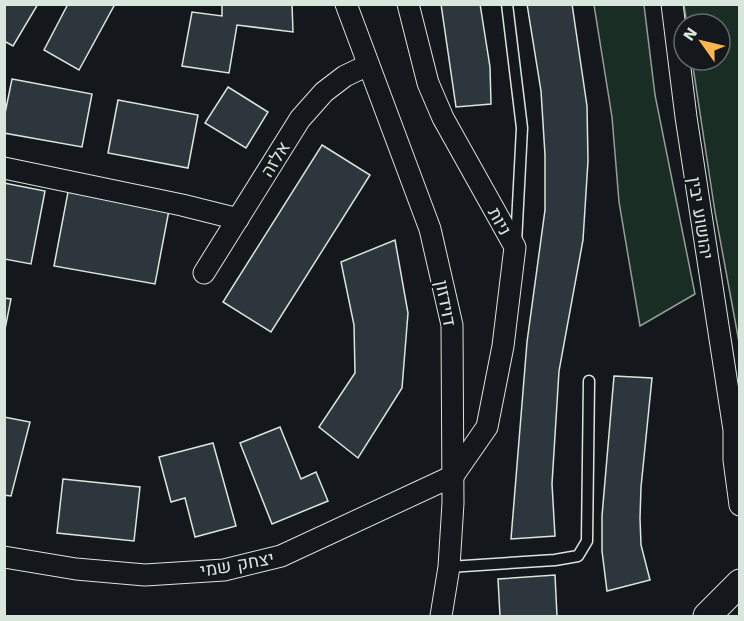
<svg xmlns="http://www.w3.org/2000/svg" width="744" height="621" font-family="'Work Sans',Heebo,sans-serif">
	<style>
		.green { fill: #1a2d24; stroke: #939e99; stroke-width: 1.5 }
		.building { fill: #2c363c; stroke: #d8e6dc; stroke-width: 1.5 }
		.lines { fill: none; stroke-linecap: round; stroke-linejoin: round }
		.service-casing { stroke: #d8e6dc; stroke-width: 13 }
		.minor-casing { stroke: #d8e6dc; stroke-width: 23 }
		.tertiary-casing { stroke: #d8e6dc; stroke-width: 29 }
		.service { stroke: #14181c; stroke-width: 10 }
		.minor { stroke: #14181c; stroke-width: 21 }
		.tertiary { stroke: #14181c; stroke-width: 27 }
		.labels { text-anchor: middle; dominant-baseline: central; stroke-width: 4.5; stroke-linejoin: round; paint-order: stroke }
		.street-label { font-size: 18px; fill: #d8e6dc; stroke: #14181c }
	</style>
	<rect width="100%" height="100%" fill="#14181c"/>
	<g class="green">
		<polygon points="594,5 644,5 655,95 695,294 640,326 619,202 612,117"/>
		<polygon points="684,5 739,5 739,342 715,212 692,60 720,60 720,24 687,24"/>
	</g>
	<g class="building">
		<polygon points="4,4 38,4 13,46 4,41"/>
		<polygon points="68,4 115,4 79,70 44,50"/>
		<polygon points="222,4 292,4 293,32 237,25 229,73 182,66 192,12 222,16"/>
		<polygon points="441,4 480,4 490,67 491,104 456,107"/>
		<polygon points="527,4 572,4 587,106 588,161 583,240 559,371 552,484 555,536 511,539 527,342 545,210 545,155 541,91"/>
		<polygon points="12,79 92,94 82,147 4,133 4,118"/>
		<polygon points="228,87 268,112 246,148 205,123"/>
		<polygon points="118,100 198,115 188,168 108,153"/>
		<polygon points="322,145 370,175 271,332 223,302"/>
		<polygon points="4,183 45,191 31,264 4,259"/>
		<polygon points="68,192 169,210 155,284 54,266"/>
		<polygon points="395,240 408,313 402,388 358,458 319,427 355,373 354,325 341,262"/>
		<polygon points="4,298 11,299 4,334"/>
		<polygon points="614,376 652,378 641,487 640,518 641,545 650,580 607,591 602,551 602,516"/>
		<polygon points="4,417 30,422 11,496 4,495"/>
		<polygon points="280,427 301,479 316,472 328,501 272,524 240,443"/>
		<polygon points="213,443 236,526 195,537 185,498 171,502 159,457"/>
		<polygon points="63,479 140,487 134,541 57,533"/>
		<polygon points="555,575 557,616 496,616 500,616 498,579"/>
	</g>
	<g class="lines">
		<g class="service-casing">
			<g id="service">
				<polyline points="507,4 522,128 516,243"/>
				<polyline points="449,567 555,560 578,556 587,541 589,381"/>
			</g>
		</g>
		<g class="minor-casing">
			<g id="minor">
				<polyline points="346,4 430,229 452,325 453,503 449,567 441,616"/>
				<polyline points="672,4 686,117 734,430 734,460 740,505"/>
				<polyline points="4,168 182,205 238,219"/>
				<polyline points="204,273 300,119 324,92 345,76 368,65"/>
				<polyline points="4,557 76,569 145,575 224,570 281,556 453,476 487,427 503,346 515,247 443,118 428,83 408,4"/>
			</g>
		</g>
		<g class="tertiary-casing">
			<polyline id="tertiary" points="707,616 740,583"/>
		</g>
		<use href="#service" class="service"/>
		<use href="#minor" class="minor"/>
		<use href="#tertiary" class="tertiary"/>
	</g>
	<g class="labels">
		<g class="street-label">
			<text transform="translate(275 159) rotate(-58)">אלזה</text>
			<text transform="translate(701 218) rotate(81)">יהושוע יבין</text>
			<text transform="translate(500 221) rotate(61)">ניות</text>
			<text transform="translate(446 303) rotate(79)">דוידזון</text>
			<text transform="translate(237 564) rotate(-10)">יצחק שמי</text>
		</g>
	</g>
	<rect width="744" height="621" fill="none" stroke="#d8e6dc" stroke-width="12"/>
	<g transform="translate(702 42) rotate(304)"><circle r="28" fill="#14181c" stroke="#626a69" stroke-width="1.5"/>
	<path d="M0-4.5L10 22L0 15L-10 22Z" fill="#ffb74d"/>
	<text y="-9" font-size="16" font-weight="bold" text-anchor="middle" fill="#d8e6dc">N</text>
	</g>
</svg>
